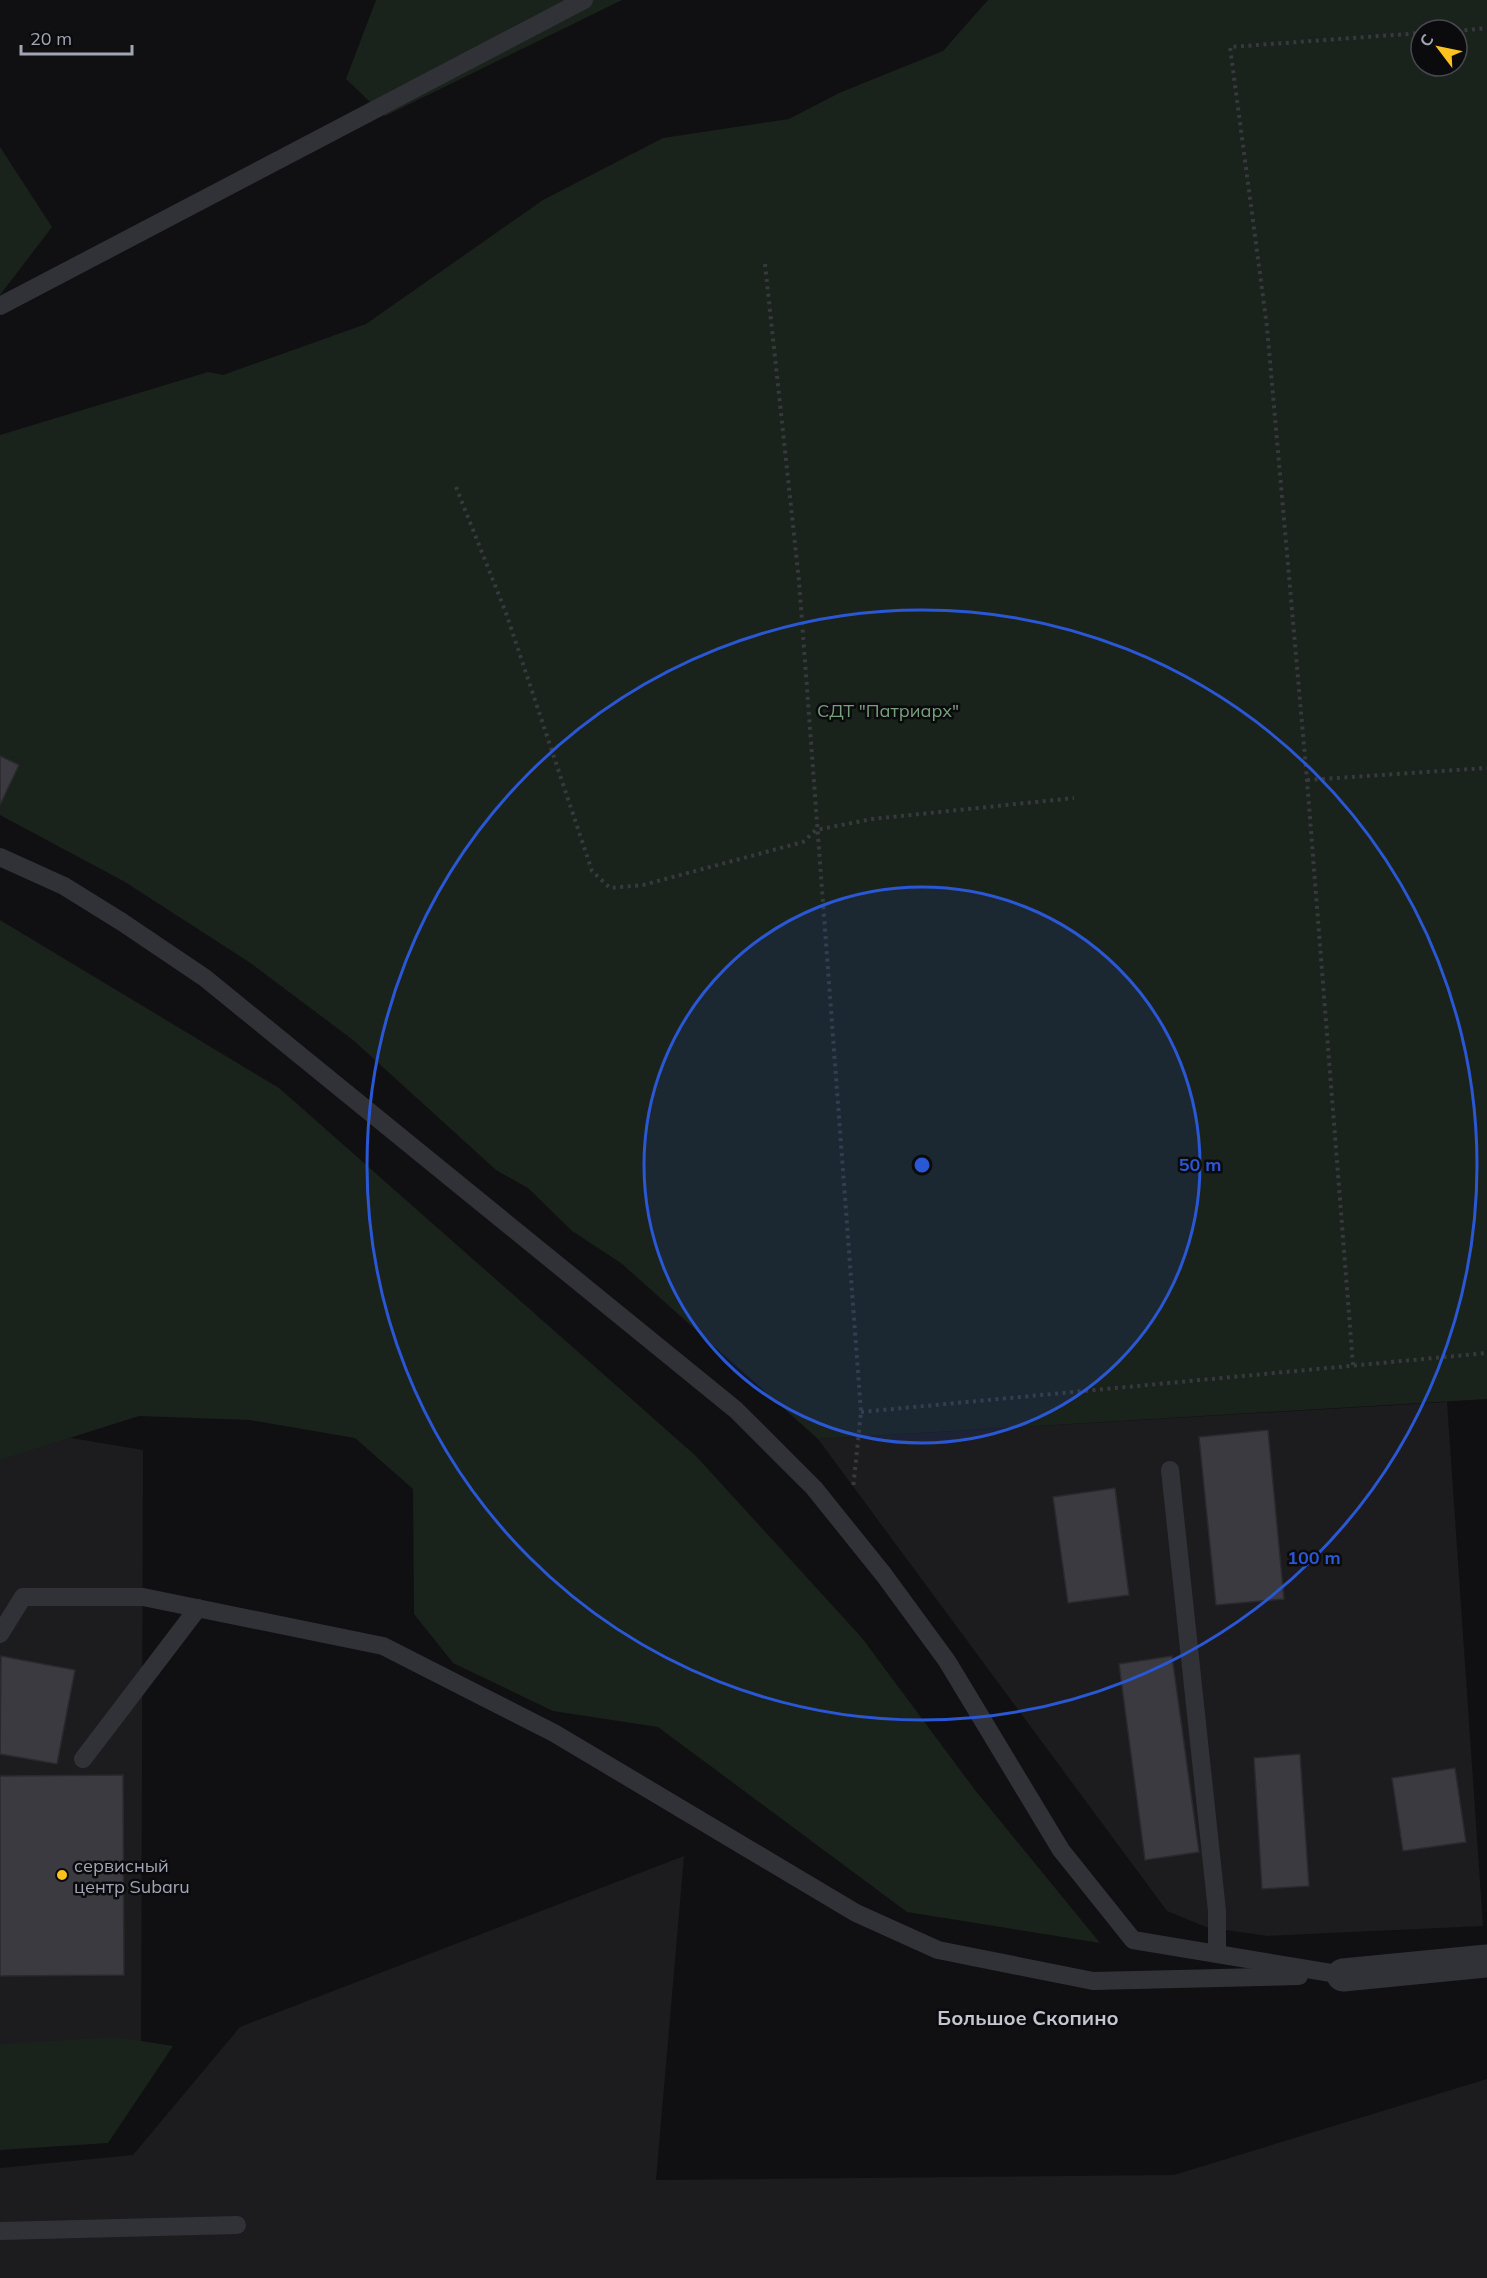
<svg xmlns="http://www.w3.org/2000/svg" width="1487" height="2278" font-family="Mulish,sans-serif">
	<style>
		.built { fill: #1c1c1f }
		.green { fill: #1a221c; fill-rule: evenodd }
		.building { fill: #3a3a40; stroke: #2a2a2e; stroke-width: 1.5 }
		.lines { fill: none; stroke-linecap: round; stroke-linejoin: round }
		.path { stroke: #37393e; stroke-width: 4; stroke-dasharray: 3 4.5; stroke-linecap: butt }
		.service { stroke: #313237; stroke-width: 18 }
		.minor { stroke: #313237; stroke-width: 33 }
		.ring { fill: none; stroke: #2a57d4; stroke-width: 3 }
		.poi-dot { fill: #fcc11e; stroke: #0b0b0d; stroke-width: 2 }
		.labels { text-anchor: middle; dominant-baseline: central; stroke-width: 5; stroke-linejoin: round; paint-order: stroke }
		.park-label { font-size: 18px; fill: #76a07c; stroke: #0b0b0d }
		.poi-label { font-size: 18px; fill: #a1a5b4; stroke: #0b0b0d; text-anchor: start }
		.neighbourhood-label { font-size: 20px; font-weight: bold; fill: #c2c4cf; stroke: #0b0b0d }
		.centre { fill: #2a57d4; stroke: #0b0b0d; stroke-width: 3 }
		.ring-label { font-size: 18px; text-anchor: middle; font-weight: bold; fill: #2a57d4; stroke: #0b0b0d; stroke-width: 5; stroke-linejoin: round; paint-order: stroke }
	</style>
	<rect width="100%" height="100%" fill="#101012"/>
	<g class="built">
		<polygon points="1447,1402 1483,1926 1267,1936 1206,1927 1167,1911 818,1439"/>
		<polygon points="0,1426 143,1450 141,2051 0,2044"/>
		<polygon points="684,1856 656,2180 1174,2175 1487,2079 1487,2278 0,2278 0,2168 133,2155 240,2027"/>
	</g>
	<g class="green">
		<polygon points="376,0 622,0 385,116 346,79"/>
		<path d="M 988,0 L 1487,0 L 1487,1399 L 818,1439 L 621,1263 L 572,1231 L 528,1188 L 496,1170 L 353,1040 L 249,962 L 125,882 L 0,815 L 0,435 L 208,372 L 223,375 L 366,324 L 543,200 L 663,138 L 789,119 L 839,93 L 943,51 ZM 1421,30 L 1457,30 L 1457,66 L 1421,66 Z"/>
		<polygon points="0,147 52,227 0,295"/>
		<polygon points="0,920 279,1088 696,1456 862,1638 975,1790 1100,1943 907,1912 658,1727 553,1711 453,1663 414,1614 413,1489 355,1438 250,1420 139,1416 0,1460"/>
		<polygon points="116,2037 173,2046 108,2143 0,2150 0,2044"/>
	</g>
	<g class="building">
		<polygon points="0,756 19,765 0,805"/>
		<polygon points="1268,1430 1284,1599 1216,1605 1199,1437"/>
		<polygon points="1115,1488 1129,1595 1068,1603 1053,1497"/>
		<polygon points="1,1656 75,1670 57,1764 0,1754"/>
		<polygon points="1172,1656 1199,1852 1145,1860 1119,1664"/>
		<polygon points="1300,1754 1309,1886 1262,1889 1254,1758"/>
		<polygon points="1455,1768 1466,1842 1403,1851 1392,1778"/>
		<polygon points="123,1775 124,1975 0,1976 0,1776"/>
	</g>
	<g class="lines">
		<g class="path">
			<polyline points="1457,31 1487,28"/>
			<polyline points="765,264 799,581 861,1412 853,1489"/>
			<polyline points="456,487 506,613 592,871 610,888 643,885 803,842 816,830 872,819 1074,798"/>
			<polyline points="1307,780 1487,768"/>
			<polyline points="1353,1365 1307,780 1267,327 1230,47 1421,33"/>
			<polyline points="861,1412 1487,1353"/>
		</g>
		<g class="service">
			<polyline points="0,306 584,0"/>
			<polyline points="0,857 64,886 122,922 205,978 736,1410 814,1488 884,1575 947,1661 1061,1850 1133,1940 1343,1975"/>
			<polyline points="1170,1470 1217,1911 1217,1954"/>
			<polyline points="0,1634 23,1597 143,1597 383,1646 554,1733 856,1913 938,1950 1093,1981 1299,1976"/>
			<polyline points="83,1759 198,1608"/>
			<polyline points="0,2231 237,2225"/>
		</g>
		<polyline class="minor" points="1343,1975 1487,1961"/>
	</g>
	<circle cx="922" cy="1165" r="278" fill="#2a57d4" fill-opacity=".12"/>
	<g class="ring">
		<circle cx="922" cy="1165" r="278"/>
		<circle cx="922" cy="1165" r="555"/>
	</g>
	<circle class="poi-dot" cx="62" cy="1875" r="6"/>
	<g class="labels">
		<g class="park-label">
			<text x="888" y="710">СДТ "Патриарх"</text>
		</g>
		<g class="poi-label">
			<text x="74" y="1865">сервисный<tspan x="74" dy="21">центр Subaru</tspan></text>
		</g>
		<g class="neighbourhood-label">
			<text x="1028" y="2017">Большое Скопино</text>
		</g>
	</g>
	<circle cx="922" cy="1165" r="9" class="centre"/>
	<g class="ring-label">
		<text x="1200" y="1171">50 m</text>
		<text x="1314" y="1564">100 m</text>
	</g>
	<g transform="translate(1439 48) rotate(302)"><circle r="28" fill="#0b0b0d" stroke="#474950" stroke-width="1.5"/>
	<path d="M0-4.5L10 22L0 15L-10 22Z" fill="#fcc11e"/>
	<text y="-9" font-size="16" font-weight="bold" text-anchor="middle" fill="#a1a5b4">С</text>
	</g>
	<path d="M21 45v9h111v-9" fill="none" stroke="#a1a5b4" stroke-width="3"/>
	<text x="30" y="45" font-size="18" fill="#a1a5b4" stroke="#0b0b0d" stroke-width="4.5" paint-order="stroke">20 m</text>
</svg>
